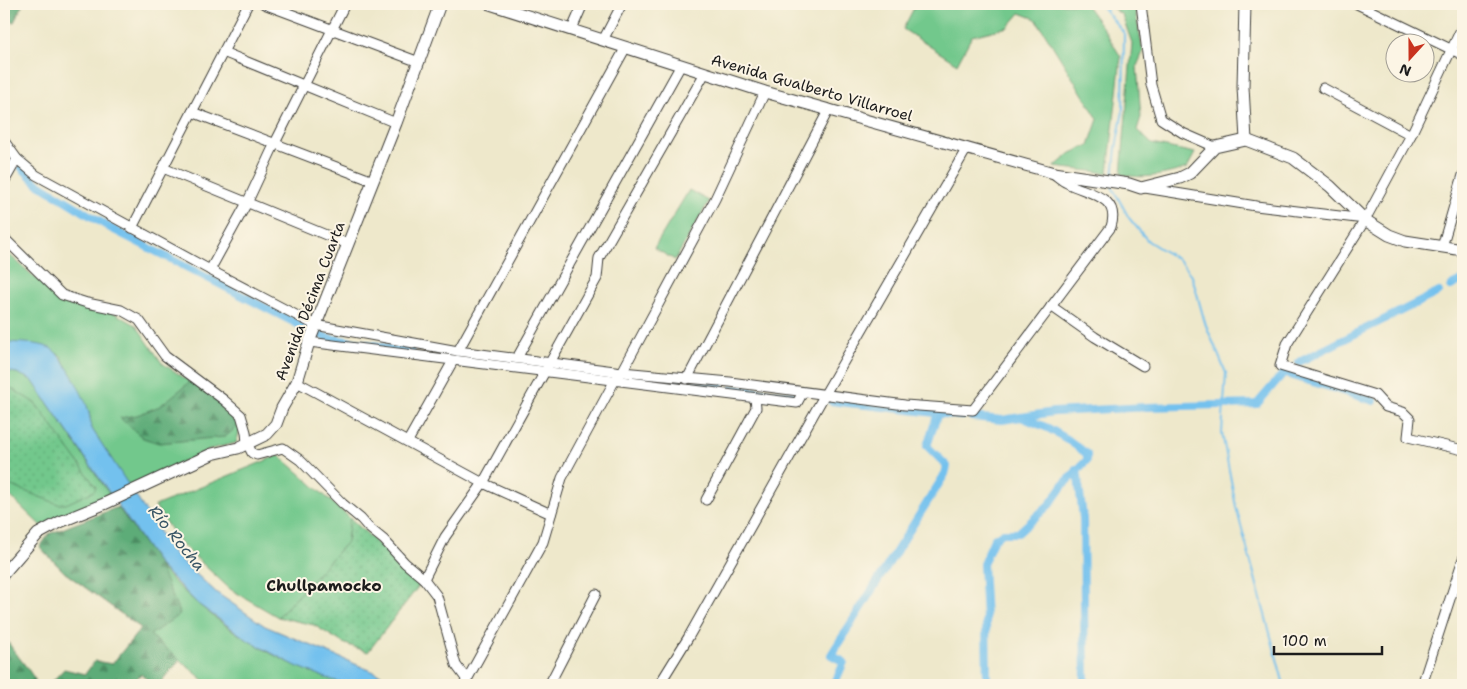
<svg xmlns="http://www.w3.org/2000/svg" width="1467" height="689" font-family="'Shantell Sans',sans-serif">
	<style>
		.grass { fill: #72c88c; stroke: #477254 }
		.forest { fill: url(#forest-firs); stroke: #3c644a }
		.park { fill: url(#park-dots); stroke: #477254 }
		.water { fill: #73c1ee; stroke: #486e85 }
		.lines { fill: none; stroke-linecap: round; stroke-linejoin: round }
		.stream { stroke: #73c1ee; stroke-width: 2 }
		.canal { stroke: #73c1ee; stroke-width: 8 }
		.street-casing { stroke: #3c3b36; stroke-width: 11 }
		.secondary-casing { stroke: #3c3b36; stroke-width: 13 }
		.street { stroke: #fff; stroke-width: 9 }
		.secondary { stroke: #fff; stroke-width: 11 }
		.labels { text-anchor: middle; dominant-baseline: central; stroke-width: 4; stroke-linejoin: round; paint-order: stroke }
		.street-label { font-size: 15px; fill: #1c1c1c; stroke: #fcf5e5 }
		.water-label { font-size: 16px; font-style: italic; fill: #3a5666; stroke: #fcf5e5 }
		.neighbourhood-label { font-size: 16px; font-weight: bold; fill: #1c1c1c; stroke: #fcf5e5 }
	</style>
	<defs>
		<pattern id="forest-firs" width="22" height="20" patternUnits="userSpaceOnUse" patternTransform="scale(1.25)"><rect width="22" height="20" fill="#5dac78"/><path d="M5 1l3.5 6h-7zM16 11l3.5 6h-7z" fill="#4c8b62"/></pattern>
		<pattern id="park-dots" width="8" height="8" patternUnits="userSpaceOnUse" patternTransform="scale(1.25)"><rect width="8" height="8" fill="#72c88c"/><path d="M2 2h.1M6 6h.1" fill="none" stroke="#62ab78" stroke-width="1.8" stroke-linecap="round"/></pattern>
	</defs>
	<rect width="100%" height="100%" fill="#fcf5e5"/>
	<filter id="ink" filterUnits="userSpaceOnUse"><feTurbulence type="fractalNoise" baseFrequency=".02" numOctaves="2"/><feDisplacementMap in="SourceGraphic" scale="10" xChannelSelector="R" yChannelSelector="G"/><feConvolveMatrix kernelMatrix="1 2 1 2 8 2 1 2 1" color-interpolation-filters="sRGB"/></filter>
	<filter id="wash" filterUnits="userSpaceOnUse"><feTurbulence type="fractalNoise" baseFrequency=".0096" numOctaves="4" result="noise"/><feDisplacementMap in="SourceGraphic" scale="20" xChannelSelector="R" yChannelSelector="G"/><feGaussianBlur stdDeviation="1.12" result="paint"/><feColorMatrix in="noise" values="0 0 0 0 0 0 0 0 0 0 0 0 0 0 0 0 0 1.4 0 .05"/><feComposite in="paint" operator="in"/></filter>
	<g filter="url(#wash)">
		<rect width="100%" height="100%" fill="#eee8cb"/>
		<g class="grass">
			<polygon points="916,4 1085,4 1105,31 1121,57 1108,173 1054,167 1071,153 1089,145 1098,119 1036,19 1020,13 1008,27 972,36 957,64 903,29"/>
			<path d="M 1107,4 L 1134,4 L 1143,52 L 1137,66 L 1141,117 L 1137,130 L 1152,144 L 1195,153 L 1187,168 C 1165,175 1143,180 1121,174 L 1132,43 L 1122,15 Z"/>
			<polygon points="689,190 709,201 675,260 654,248"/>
			<polygon points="4,250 57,297 80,306 109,310 136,325 162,363 216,399 242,423 236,443 211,449 129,486 92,429 89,412 61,356 44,346 4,342"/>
			<polygon points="4,371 17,373 32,380 110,495 41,526 4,490"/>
			<polygon points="279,455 350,518 347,542 278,617 230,589 178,541 155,506"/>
			<path d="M 118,507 C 131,526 144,548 159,566 C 209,622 279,666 350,685 L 206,685 L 205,681 L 141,628 L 64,572 L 40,547 Z"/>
		</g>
		<g class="forest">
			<polygon points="4,4 23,4 14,22 4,20"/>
			<polygon points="191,381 216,399 242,423 225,437 159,443 143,438 120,418 137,415 160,406"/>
			<polygon points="118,507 159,565 180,614 150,635 180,660 159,685 148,685 148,680 141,674 131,685 49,685 64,669 85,674 95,661 112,664 141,628 64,572 40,547 49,534"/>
			<path d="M 6,639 C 15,654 27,666 36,681 C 24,685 13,686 4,676 L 4,642 Z"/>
		</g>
		<g class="park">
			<polygon points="4,384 35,403 39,408 96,487 94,491 66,504 58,504 4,483"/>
			<polygon points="350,518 421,583 368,652 343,643 314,625 278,617 347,542"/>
		</g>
		<path class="water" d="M 4,342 C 18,343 37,342 50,348 C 61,353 79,387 84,399 C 89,408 90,419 92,429 L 173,553 L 217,593 L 265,626 L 405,685 L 350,685 L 329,679 L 296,666 L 249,641 L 198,604 L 159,565 L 32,380 L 17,373 L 4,371 Z"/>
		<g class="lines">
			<g class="stream">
				<polyline points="1097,4 1103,8 1124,33 1123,111 1116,148 1113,177"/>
				<polyline points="1106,11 1109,4"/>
				<polyline points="1112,187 1129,218 1148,241 1180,261 1192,276 1205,323 1226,373 1222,433 1236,507 1284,685"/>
			</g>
			<g class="canal">
				<polyline points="22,168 37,183 112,229 307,329"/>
				<polyline points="1451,286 1463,280"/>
				<polyline points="318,334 328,338 411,351"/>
				<polyline points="1299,362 1439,292"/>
				<polyline points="1284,371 1290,375 1374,401"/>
				<polyline points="647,380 721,387"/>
				<polyline points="733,389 794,396"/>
				<polyline points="831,401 962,416"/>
				<polyline points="972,417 1002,420 1054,412 1147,407 1257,404 1287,369"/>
				<polyline points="1077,469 1083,518 1085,685"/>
				<polyline points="834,685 844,662 831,655 945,474 947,466 927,446 938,413"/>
				<polyline points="987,685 986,619 983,564 994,539 1003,533 1018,533 1050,504 1064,484 1087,460 1087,454 1067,439 1048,428 1021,417"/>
			</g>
		</g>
	</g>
	<g filter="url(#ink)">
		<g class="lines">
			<g class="street-casing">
				<g id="street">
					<polyline points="264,4 419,62"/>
					<polyline points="1141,4 1151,85 1161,119 1183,133 1215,147"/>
					<polyline points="1357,4 1463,55"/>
					<polyline points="1463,25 1411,135 1365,220 1287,344 1280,366 1375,395 1386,407 1403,412 1410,419 1408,437 1463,450"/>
					<polyline points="572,29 583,4"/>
					<polyline points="603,40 622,4"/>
					<polyline points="223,52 396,123"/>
					<polyline points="1323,88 1411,135"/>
					<polyline points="192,112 373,181"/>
					<path d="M 4,141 L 17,159 L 36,175 L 210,270 L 315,325 L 458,351 L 622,372 L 730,382 L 905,405 L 973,410 L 1111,227 C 1121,195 1087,194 1067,183 C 1062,181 1058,177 1054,174"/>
					<polyline points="163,168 348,244"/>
					<polyline points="4,182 17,159"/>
					<polyline points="1145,188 1256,206 1365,219"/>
					<polyline points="132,228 248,4"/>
					<polyline points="4,238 62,295 87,303 121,310 139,320 165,356 224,400 241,415 246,432 247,443 252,453 257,455 283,448 300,460 343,504 361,519 368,527 384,540 405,563 424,579 437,596 456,665 467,680"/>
					<polyline points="1442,247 1463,175"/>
					<polyline points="210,270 248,201 275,143 345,4"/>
					<polyline points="1051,306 1095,337 1143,366"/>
					<polyline points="309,342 797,403 803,392"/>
					<polyline points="458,351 626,47"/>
					<polyline points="517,358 681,65"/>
					<polyline points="687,379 829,109"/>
					<polyline points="297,382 483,483 551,514"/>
					<polyline points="408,441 453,361"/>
					<polyline points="706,500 756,408 755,398"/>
					<polyline points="424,579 445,537 483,483 597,278 599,258 705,73"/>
					<polyline points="464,685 543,542 562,478 615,380 622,372 715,199 765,92"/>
					<polyline points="549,685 596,594"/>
					<polyline points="659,685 688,638 825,394 967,148"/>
					<polyline points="1422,685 1463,559"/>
				</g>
			</g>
			<g class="secondary-casing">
				<g id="secondary">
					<polyline points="490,4 765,92 1054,173 1129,184 1141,188 1180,178 1190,173 1215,147 1246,140 1293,158 1330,186 1365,220 1389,235 1405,241 1463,250"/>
					<polyline points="1245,4 1243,87 1246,140"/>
					<polyline points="4,573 38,534 60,522 104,504 212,454 238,448 267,434 276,424 282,408 297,382 309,342 396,123 440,4"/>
				</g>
			</g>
			<use href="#street" class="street"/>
			<use href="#secondary" class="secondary"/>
		</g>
	</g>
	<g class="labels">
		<g class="street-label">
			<text transform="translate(812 88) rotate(16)">Avenida Gualberto Villarroel</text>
			<text transform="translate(310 301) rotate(-69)">Avenida Décima Cuarta</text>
		</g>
		<g class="water-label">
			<text transform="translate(177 538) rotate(51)">Río Rocha</text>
		</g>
		<g class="neighbourhood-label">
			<text x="324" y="585">Chullpamocko</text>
		</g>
	</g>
	<rect width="1467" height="689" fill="none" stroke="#fcf5e5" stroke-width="20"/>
	<g transform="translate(1410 58) rotate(201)"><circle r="24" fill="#fcf5e5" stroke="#a29e95"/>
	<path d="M0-4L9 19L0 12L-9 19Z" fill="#c8321e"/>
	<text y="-8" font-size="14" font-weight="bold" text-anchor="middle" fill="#1c1c1c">N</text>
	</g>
	<path d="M1274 646v8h108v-8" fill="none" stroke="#1c1c1c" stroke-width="2.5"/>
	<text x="1282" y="646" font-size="15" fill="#1c1c1c" stroke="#fcf5e5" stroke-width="4" paint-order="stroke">100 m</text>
</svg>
